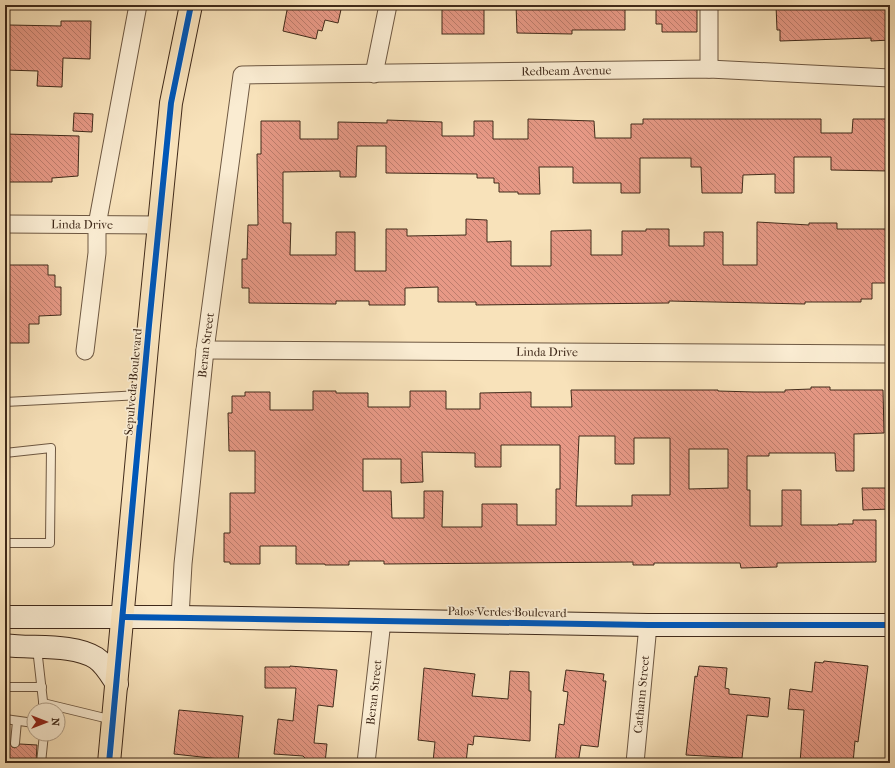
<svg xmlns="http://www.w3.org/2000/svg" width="895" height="768" font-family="'IM FELL French Canon',serif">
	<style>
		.building { fill: url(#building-back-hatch); stroke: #402a1a; fill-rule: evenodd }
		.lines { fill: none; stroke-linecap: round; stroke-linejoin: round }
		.service-casing { stroke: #6e5842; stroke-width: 10 }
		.minor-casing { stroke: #6e5842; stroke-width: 19 }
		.secondary-casing { stroke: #402a1a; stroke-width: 24 }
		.primary-casing { stroke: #402a1a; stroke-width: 24 }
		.service { stroke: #faecd2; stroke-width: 8 }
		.minor { stroke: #faecd2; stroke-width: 17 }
		.secondary { stroke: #faecd2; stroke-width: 22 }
		.primary { stroke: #f8e2ba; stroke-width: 22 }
		.cycleway-casing { stroke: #faecd2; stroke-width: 8 }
		.cycleway { stroke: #0057b8; stroke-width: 6 }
		.labels { text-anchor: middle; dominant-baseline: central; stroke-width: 3.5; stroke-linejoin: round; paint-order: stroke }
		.street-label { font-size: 12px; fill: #402a1a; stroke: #faecd2 }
	</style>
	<defs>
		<pattern id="building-back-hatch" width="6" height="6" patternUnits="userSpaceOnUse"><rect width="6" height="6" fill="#e79986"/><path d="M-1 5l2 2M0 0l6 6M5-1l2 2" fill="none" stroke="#bd7d6d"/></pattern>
	</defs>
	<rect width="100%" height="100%" fill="#f8e2ba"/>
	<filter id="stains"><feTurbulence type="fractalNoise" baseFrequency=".005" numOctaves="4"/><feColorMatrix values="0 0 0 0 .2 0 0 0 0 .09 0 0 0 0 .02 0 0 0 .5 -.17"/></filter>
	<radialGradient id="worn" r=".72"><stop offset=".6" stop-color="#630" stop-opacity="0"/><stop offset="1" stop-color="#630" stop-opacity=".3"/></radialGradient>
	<g class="building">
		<polygon points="288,5 342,5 338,23 325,20 322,31 318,30 316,39 283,31"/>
		<rect x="442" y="5" width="42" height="29"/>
		<polygon points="516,5 625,5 625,30 572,30 572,34 517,33"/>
		<polygon points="656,5 697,5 697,32 662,32 662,24 656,24"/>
		<polygon points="776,5 890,5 890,40 871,41 871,38 780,41 780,30 777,30"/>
		<polygon points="61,21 91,21 90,59 63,58 62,87 37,86 38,71 5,70 5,32 9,32 9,25 61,26"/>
		<polygon points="74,113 93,114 92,132 73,131"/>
		<polygon points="528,119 594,121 595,138 631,138 631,124 643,124 643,119 821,119 821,133 852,133 853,119 890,119 890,171 831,170 831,157 794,157 794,193 775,193 775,174 743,175 742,193 702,193 701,167 691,167 691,158 640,158 640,193 621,193 621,183 573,183 573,167 539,167 540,194 518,194 518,192 499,192 499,183 494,183 494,178 477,178 477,174 386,173 386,146 357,146 356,177 340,177 340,171 283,172 283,223 291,223 290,255 336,255 336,232 355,232 355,271 386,271 386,229 407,229 407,236 466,235 466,219 487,220 487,242 511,241 511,266 551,266 551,231 591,230 591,255 622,255 622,231 646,231 646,229 669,229 669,246 704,246 704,232 723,232 723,265 757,265 757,222 809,225 809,223 837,223 837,229 890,229 890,283 872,283 872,299 861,299 861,302 805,302 805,304 669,301 669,303 476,305 476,302 438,302 438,287 405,288 405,305 369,305 369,301 336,301 336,304 249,303 249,288 242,288 242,259 247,259 248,225 258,225 257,154 261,154 261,121 300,121 300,139 338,139 338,122 387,123 387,120 442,122 442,136 474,136 474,121 493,121 493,139 528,139"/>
		<polygon points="5,134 79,136 78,176 52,178 52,182 5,182"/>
		<polygon points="5,265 48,265 48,275 55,275 55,287 61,287 61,315 39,316 39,324 29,324 29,343 5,343"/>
		<path d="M 811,387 L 830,387 L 830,390 L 883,390 L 884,433 L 854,434 L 854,471 L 836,471 L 835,453 L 769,453 L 769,456 L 747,456 L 747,490 L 750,490 L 750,526 L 782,526 L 782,490 L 801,490 L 801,525 L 838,525 L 838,524 L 853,524 L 853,520 L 876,520 L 876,562 L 777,563 L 777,567 L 741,568 L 740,563 L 654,563 L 654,565 L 633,565 L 633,562 L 384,564 L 384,561 L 349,561 L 349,565 L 325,565 L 325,564 L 296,564 L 296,546 L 260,546 L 260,564 L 230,564 L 230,562 L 224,562 L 224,533 L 230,533 L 230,493 L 255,493 L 255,451 L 229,451 L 228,413 L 232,413 L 232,396 L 245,396 L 245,392 L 270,392 L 270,410 L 313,410 L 313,391 L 336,391 L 336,393 L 368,393 L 368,407 L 410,407 L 410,391 L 446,391 L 446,409 L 480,409 L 480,393 L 531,392 L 531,407 L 572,407 L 571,390 L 718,390 L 718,391 L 754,392 L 785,392 L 785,390 L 811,389 ZM 579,436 L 615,436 L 615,464 L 634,464 L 634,438 L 670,438 L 670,495 L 632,495 L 632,506 L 576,506 ZM 501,445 L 560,445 L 560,489 L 556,489 L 556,525 L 517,525 L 517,504 L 482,504 L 482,527 L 442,527 L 443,491 L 424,491 L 424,518 L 392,518 L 391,491 L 363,491 L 363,459 L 401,459 L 401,483 L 423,482 L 422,452 L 475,453 L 475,467 L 501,467 ZM 689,449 L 728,449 L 728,488 L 689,489 Z"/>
		<polygon points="862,488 890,488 890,509 863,510"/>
		<polygon points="824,661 868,666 858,742 855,741 853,763 800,763 804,710 788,709 790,689 812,692 815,662 823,663"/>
		<polygon points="290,666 337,670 333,707 318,705 314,743 327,744 325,763 305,763 305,758 303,756 274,754 278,719 293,721 296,688 265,688 265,667 290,667"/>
		<polygon points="699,666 727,668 725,688 729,689 729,694 770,698 768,717 747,715 742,758 686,755 695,676 697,677"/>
		<polygon points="424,668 475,674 472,696 508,699 510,671 529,672 529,691 531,691 530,741 474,736 473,745 468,744 466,763 433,762 435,742 418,740"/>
		<polygon points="566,670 604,674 603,681 606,681 598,747 581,745 578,763 555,763 559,724 564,725 568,692 563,691"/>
		<polygon points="179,710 243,716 238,761 174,754"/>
		<polygon points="5,743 10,743 12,747 15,748 20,744 37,745 36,763 5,763"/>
	</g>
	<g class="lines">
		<g class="service-casing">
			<g id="service">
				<polyline points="5,402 141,395"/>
				<polyline points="5,453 51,448 50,543 5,543"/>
				<polyline points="37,648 44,710"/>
				<polyline points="5,687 42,687"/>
				<polyline points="43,703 113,720"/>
				<polyline points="5,719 34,723"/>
				<polyline points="15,743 17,721"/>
				<polyline points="41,763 44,734"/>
			</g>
		</g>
		<g class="minor-casing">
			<g id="minor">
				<polyline points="709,5 709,69"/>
				<polyline points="374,74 388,5"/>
				<path id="s1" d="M 5,224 L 159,225"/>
				<path id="s2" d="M 205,350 L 890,354"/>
				<polyline points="85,351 97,253 97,225 138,5"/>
				<path id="s3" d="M 180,617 L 183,564 L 205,350 L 242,75 L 709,69 L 890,78"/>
				<path id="s4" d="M 366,763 L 382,621"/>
				<path id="s5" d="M 635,763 L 648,625"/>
			</g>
		</g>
		<g class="secondary-casing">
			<g id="secondary">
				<polyline points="5,617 180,617 648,625 890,625"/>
				<path d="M 5,645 C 31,649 73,643 96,658 C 105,664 111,675 117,684"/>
			</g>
		</g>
		<g class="primary-casing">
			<polyline id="primary" points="109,763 149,325 171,103 191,5"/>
		</g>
		<use href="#service" class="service"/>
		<use href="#minor" class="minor"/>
		<use href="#secondary" class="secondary"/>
		<use href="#primary" class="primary"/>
		<g class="cycleway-casing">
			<g id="cycleway">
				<polyline points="123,617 648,625 890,625"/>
				<polyline points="109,763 149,325 171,103 191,5"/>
			</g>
		</g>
		<use href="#cycleway" class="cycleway"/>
	</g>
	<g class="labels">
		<g class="street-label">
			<text stroke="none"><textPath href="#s3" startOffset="870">Redbeam Avenue</textPath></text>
			<text stroke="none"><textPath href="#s1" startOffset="77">Linda Drive</textPath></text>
			<text stroke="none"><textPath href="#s3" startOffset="273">Beran Street</textPath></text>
			<text stroke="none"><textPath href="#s2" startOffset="342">Linda Drive</textPath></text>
			<text transform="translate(133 382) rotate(-85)">Sepulveda Boulevard</text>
			<text transform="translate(507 612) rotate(1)">Palos Verdes Boulevard</text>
			<text stroke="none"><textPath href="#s4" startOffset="71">Beran Street</textPath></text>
			<text stroke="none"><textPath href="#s5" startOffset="69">Cathann Street</textPath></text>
		</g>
	</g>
	<rect width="895" height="768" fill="none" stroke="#f8e2ba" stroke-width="20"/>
	<rect x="6" y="6" width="883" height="756" fill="none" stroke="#402a1a" stroke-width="2"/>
	<rect x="10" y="10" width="875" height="748" fill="none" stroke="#402a1a"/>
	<g transform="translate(46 722) rotate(90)"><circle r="19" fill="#faecd2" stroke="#b09e88"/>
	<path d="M0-3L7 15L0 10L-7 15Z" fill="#8f2418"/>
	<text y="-6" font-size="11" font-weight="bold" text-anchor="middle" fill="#402a1a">N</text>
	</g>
	<rect width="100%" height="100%" filter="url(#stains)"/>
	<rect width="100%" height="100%" fill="url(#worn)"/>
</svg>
